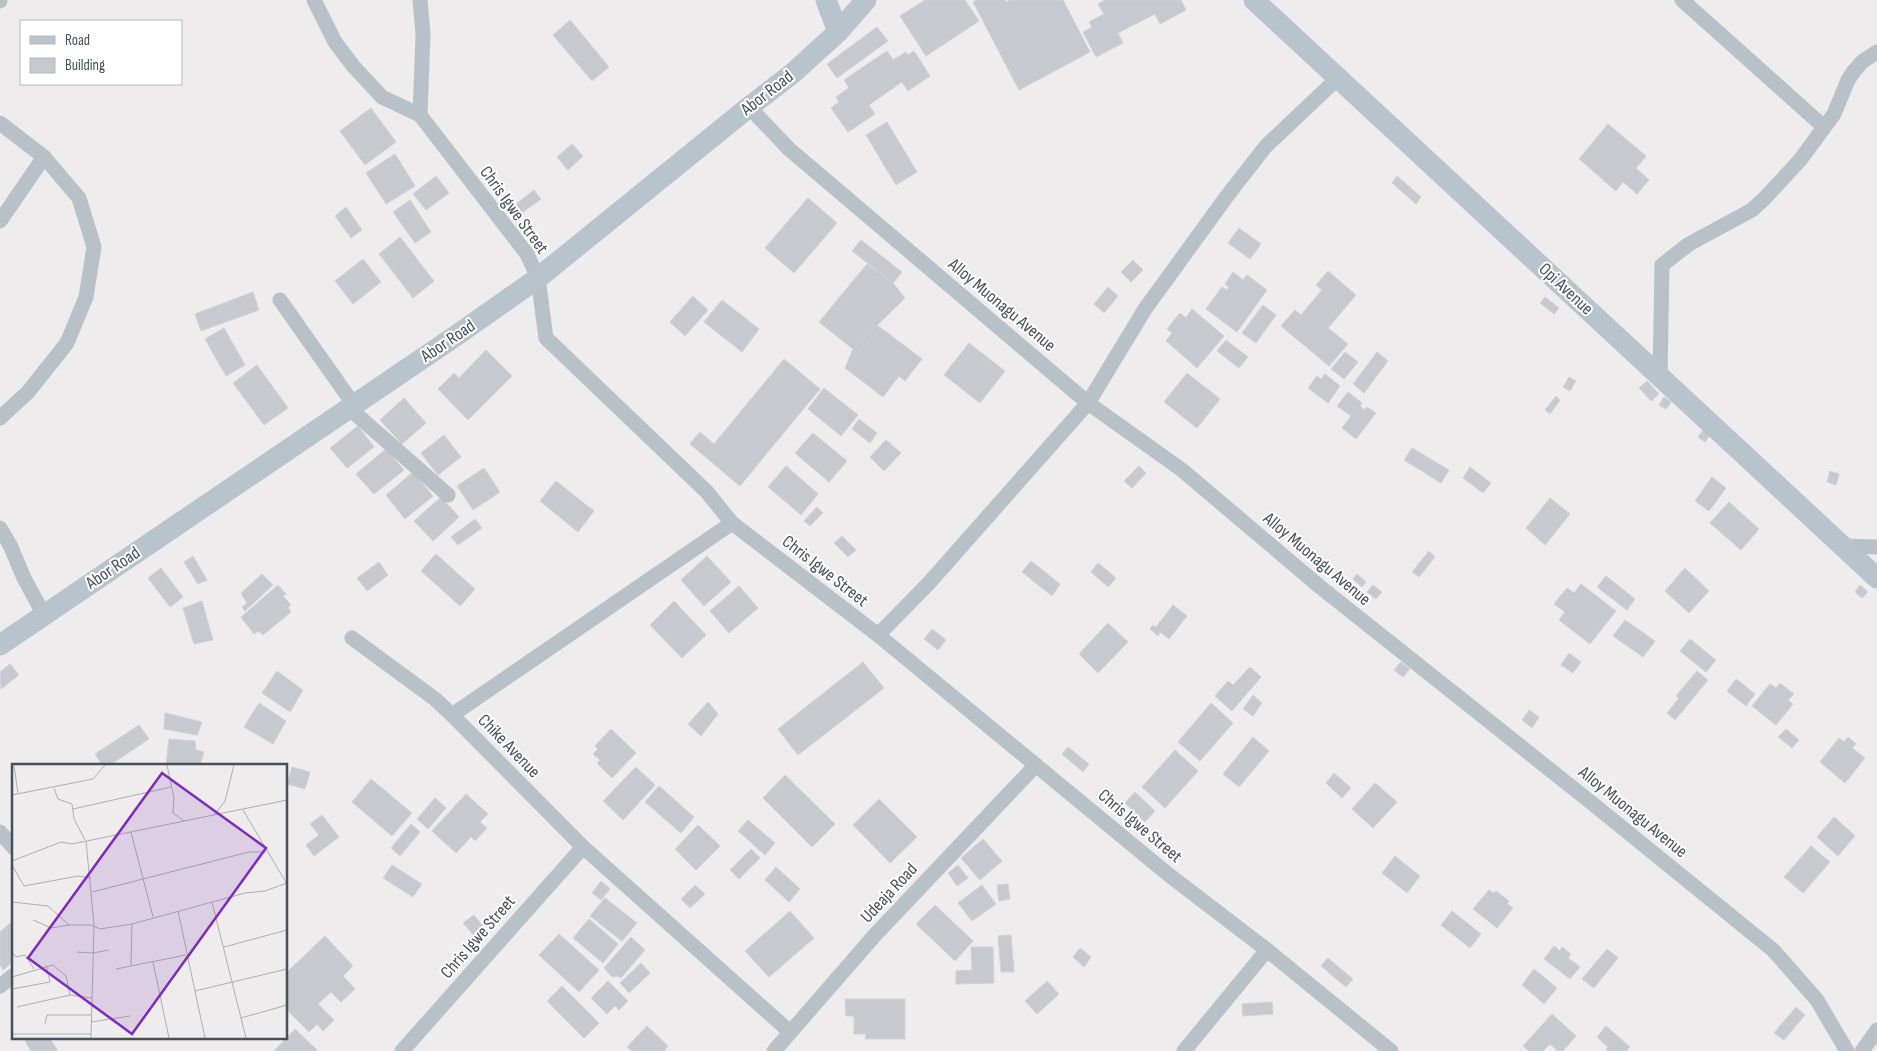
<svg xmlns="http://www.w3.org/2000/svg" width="1877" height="1051" font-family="'Sofia Sans Condensed',sans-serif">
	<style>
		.building { fill: #c7c9ce; stroke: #d0d2d7 }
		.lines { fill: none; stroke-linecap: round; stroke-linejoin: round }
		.street { stroke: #b8c1c7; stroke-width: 15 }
		.secondary { stroke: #b9c3cc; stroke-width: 21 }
		.labels { text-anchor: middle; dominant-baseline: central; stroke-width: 4; stroke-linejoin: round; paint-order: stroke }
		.street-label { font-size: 18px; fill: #465057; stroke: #fff }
		.inset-road { fill: none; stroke: #abaeb0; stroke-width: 1 }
		.view { fill: #7b2cbf; fill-opacity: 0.15; stroke: #7b2cbf; stroke-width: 2.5 }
		.inset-edge { fill: none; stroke: #465057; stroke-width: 2.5 }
	</style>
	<rect width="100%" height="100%" fill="#eeecec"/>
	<g class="building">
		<polygon points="925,0 965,0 979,21 926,56 900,16"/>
		<polygon points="977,0 1005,0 1006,2 1010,0 1063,0 1090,52 1019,90 973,2"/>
		<polygon points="1105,0 1181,0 1186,10 1160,24 1155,14 1118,33 1123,43 1096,57 1083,32 1092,27 1089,22 1104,14 1098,4"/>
		<polygon points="570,20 609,67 592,81 553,35"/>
		<polygon points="877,27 888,41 837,78 827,64"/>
		<polygon points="887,51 893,60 906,52 908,55 914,51 930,76 908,91 902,82 869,105 875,114 848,132 831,108 839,102 836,97 849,88 844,80"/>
		<polygon points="371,108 396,142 365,165 340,131"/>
		<polygon points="887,122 917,172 896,185 866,135"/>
		<polygon points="1608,124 1646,156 1636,168 1649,180 1637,194 1623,182 1616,191 1579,159"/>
		<polygon points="572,144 583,156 568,170 557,157"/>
		<polygon points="395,154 415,186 386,204 366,173"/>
		<polygon points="436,176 449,193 426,210 413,194"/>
		<polygon points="1397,176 1421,197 1416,204 1392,183"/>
		<polygon points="534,190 541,199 516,217 510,209"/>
		<polygon points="808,198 837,223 794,273 765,248"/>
		<polygon points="410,200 431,232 415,243 393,212"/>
		<polygon points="346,207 362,230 351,238 335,216"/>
		<polygon points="1239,228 1261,244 1250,259 1228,243"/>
		<polygon points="400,237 434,281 413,298 379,254"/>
		<polygon points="861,240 902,272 893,283 852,251"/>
		<polygon points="363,259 381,282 353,304 335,281"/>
		<polygon points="1133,260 1143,270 1131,282 1121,272"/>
		<polygon points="867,264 893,283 905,298 853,349 819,322"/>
		<polygon points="1328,271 1356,295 1328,328 1348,344 1329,366 1281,326 1295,310 1301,315 1322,290 1316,285"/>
		<polygon points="1233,272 1243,280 1247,275 1267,290 1237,332 1206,309 1222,287 1227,290 1229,287 1225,284"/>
		<polygon points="1108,287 1118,296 1104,313 1094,304"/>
		<polygon points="253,292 259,310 201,331 195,314"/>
		<polygon points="693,296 708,310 685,336 670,322"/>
		<polygon points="1545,297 1559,308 1554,314 1540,303"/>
		<polygon points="722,300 759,329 742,352 704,322"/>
		<polygon points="1263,305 1276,315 1256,343 1242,333"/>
		<polygon points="1192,309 1224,336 1197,368 1166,341 1172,333 1167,329 1180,313 1186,318"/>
		<polygon points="877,325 922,359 905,381 899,376 883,397 845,368 853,349"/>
		<polygon points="224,328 245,365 226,376 205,339"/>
		<polygon points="1226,340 1248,357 1239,368 1217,351"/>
		<polygon points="969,343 1005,371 980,403 944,375"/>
		<polygon points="486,350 512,376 468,420 438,389 454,373 459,378"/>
		<polygon points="1345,352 1358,362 1344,379 1331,369"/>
		<polygon points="1377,352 1388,361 1364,393 1353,384"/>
		<polygon points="784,359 820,389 740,486 690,444 700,432 714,444"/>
		<polygon points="257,365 288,408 264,425 233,383"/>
		<polygon points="1187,373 1220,399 1197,428 1164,402"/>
		<polygon points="1325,374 1340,386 1328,403 1308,388 1317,376 1321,379"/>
		<polygon points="1569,377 1576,381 1570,391 1563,387"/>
		<polygon points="1647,381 1659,394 1651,401 1639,388"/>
		<polygon points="824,388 858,415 841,436 808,409"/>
		<polygon points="1348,392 1362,403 1360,406 1365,410 1367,407 1376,413 1356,439 1342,428 1351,416 1337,406"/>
		<polygon points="1556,396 1560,400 1550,414 1545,410"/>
		<polygon points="1664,397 1671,402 1666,409 1659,405"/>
		<polygon points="404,398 426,423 402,444 380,420"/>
		<polygon points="859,419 877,433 870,443 852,429"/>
		<polygon points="358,426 374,447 347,468 330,448"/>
		<polygon points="1704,429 1711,434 1705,442 1698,437"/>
		<polygon points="813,433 847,461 829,482 795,453"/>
		<polygon points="444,435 461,457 438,475 421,453"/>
		<polygon points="886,440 901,453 884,471 870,457"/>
		<polygon points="1412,448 1449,470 1441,483 1404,460"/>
		<polygon points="386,449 404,470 374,494 356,474"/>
		<polygon points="786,466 818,494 801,515 768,487"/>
		<polygon points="1139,466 1146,473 1132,488 1124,481"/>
		<polygon points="1470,467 1491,483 1483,493 1463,478"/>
		<polygon points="484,468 500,492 473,510 457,486"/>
		<polygon points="1830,471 1839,474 1836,485 1827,482"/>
		<polygon points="413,472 433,496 405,519 386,495"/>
		<polygon points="1712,477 1726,488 1709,511 1695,501"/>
		<polygon points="556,481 594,511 578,532 540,501"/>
		<polygon points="441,497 459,517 433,541 414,521"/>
		<polygon points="1550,498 1570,514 1545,545 1526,528"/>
		<polygon points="1729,502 1759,529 1741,550 1710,523"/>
		<polygon points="817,507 823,513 810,526 804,521"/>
		<polygon points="475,519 482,528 458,545 451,537"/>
		<polygon points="842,536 856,550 848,557 834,543"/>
		<polygon points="1429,551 1435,557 1419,577 1412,572"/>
		<polygon points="436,554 475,589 460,606 421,571"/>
		<polygon points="193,556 207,580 198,584 184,562"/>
		<polygon points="707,556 731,582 704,606 681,580"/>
		<polygon points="1031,561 1060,584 1052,596 1022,572"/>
		<polygon points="379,562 388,575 367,591 357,578"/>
		<polygon points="1098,563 1116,578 1108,587 1091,572"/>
		<polygon points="161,568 183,597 170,607 148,578"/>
		<polygon points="1685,568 1709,591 1689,613 1665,591"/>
		<polygon points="262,574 273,585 245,611 242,607 247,603 241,593"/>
		<polygon points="1357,574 1366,582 1362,587 1353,579"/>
		<polygon points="1606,576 1635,599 1627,610 1597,587"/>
		<polygon points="1581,584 1616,611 1590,644 1559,620 1565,612 1554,604 1567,588 1574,593"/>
		<polygon points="278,585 286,594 283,596 291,605 288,607 291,612 263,635 258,631 254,634 241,617"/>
		<polygon points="1373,585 1382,592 1376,599 1367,592"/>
		<polygon points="1860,585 1868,592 1862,598 1855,592"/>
		<polygon points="739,586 758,608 729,633 710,611"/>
		<polygon points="202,601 213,640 194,644 183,608"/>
		<polygon points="674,601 706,635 682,658 650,625"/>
		<polygon points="1173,605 1187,616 1169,639 1160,632 1158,636 1150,629 1153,625 1156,627"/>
		<polygon points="1625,620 1655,641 1643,657 1613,636"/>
		<polygon points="1108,623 1128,642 1098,673 1079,654"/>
		<polygon points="932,629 946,640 938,650 924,639"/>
		<polygon points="1690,639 1716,660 1706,672 1680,651"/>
		<polygon points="1569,653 1581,662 1573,673 1561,665"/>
		<polygon points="863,662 884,688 798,755 778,729"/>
		<polygon points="1401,662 1410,669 1403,677 1394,670"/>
		<polygon points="10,664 19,675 1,689 0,672"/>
		<polygon points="1250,667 1261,677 1232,711 1215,696 1228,681 1233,685"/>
		<polygon points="277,671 303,690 290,712 262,693"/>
		<polygon points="1697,671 1708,680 1675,720 1667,713 1679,698 1676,696"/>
		<polygon points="1736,679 1755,694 1746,706 1727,691"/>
		<polygon points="1780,683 1794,694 1788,700 1793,704 1776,725 1752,706 1770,684 1776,688"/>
		<polygon points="1253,695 1262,703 1253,716 1243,709"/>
		<polygon points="708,702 718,714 701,736 688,724"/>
		<polygon points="259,703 286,721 273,744 244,727"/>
		<polygon points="1211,703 1233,723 1200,761 1178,742"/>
		<polygon points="1529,710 1539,717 1532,728 1522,720"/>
		<polygon points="165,713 202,722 197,735 164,729"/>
		<polygon points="139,725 149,739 110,765 102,765 95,754"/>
		<polygon points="611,729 636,753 612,778 597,763 600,760 593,754 598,749 595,746"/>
		<polygon points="1786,729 1799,740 1792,748 1778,737"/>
		<polygon points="1253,737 1269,751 1239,787 1223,774"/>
		<polygon points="1848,737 1856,744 1852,748 1865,758 1845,783 1820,762 1839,738 1844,742"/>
		<polygon points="169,739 195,741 196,750 204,752 200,765 166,765"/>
		<polygon points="1068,747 1089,764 1083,772 1062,754"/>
		<polygon points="1175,750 1198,771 1165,808 1142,787"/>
		<polygon points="292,767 310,772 305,789 287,784"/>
		<polygon points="636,767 655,785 623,820 603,801"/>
		<polygon points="1334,773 1351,788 1342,798 1326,783"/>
		<polygon points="785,775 835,824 812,847 763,798"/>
		<polygon points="371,779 412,813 392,836 352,802"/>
		<polygon points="1375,783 1397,802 1373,828 1352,809"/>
		<polygon points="659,786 694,817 681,833 645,802"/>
		<polygon points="1135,792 1155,811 1145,822 1125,803"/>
		<polygon points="466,794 488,814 480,822 487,828 475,841 471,837 456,853 432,831"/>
		<polygon points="435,798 446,808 428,829 417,819"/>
		<polygon points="879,799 917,837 890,863 853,825"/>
		<polygon points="322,815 339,837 314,856 306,845 319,835 310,824"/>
		<polygon points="1834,817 1855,836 1838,856 1817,837"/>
		<polygon points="748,820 775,843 765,855 738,831"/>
		<polygon points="411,824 420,832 400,856 391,848"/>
		<polygon points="698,825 720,846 696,870 675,849"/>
		<polygon points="983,839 1002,861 980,880 961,858"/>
		<polygon points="1811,846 1830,862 1803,893 1784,877"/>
		<polygon points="751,849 760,858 739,879 730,870"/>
		<polygon points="1395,856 1420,876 1407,893 1382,873"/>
		<polygon points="392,865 422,884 413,897 383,878"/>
		<polygon points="958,865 968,878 957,886 948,873"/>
		<polygon points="776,867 800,889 789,902 765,880"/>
		<polygon points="601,881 610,889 601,900 592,893"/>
		<polygon points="1008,884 1010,899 999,901 997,885"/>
		<polygon points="695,885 705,894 690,908 681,899"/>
		<polygon points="982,885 996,904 972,921 958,903"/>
		<polygon points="1489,890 1494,893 1496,891 1509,901 1507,904 1513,908 1497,928 1473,909"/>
		<polygon points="605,898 637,923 622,941 590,916"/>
		<polygon points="935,905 973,941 955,961 916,924"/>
		<polygon points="790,911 814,938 769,977 745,951"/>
		<polygon points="1452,911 1481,934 1470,948 1441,925"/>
		<polygon points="474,915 486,930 477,939 463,923"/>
		<polygon points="589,919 618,944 603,963 573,938"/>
		<polygon points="14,920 14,961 3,970 0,964 0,932"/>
		<polygon points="559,934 599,970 579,992 539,955"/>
		<polygon points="1011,935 1014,972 1001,972 998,936"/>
		<polygon points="325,936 353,966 343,976 355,989 341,1002 331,992 318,1004 334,1020 323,1031 317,1024 309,1032 286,1009 286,973"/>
		<polygon points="631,937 645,950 621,978 618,976 612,977 604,968"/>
		<polygon points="1554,946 1560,951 1562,947 1571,954 1568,958 1580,967 1570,979 1544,959"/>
		<polygon points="971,947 993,947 994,983 956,984 956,971 972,970"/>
		<polygon points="1080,948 1091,957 1084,967 1073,957"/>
		<polygon points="1607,949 1618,958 1594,988 1582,979"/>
		<polygon points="1328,958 1353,979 1346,987 1321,966"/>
		<polygon points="641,963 650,973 629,993 620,983"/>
		<polygon points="1534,969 1557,988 1544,1004 1522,985"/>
		<polygon points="608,981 628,1001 619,1010 615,1006 607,1014 591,998"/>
		<polygon points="1047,981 1059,994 1037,1014 1025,1001"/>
		<polygon points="562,986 599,1023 584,1038 547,1001"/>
		<polygon points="845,999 905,999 905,1039 865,1039 866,1034 854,1034 854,1016 846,1016"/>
		<polygon points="1272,1002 1273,1014 1243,1016 1242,1004"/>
		<polygon points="1796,1007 1805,1015 1784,1040 1774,1033"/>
		<polygon points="1552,1014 1576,1036 1563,1051 1558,1051 1550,1044 1543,1051 1529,1051 1523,1046"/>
		<polygon points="647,1026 668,1046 664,1051 632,1051 627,1047"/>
		<polygon points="1606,1026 1630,1047 1626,1051 1608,1051 1606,1049 1608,1047 1597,1037"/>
		<polygon points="295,1029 318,1051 274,1051"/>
		<polygon points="23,1037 49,1037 58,1051 31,1051"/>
	</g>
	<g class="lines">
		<g class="street">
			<polyline points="314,0 335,42 354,67 382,97 420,115"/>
			<polyline points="420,0 423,34 420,115 527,254 538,278 546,338 707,492 732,523 878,635 1169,875 1267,950 1391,1051"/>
			<polyline points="1682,0 1824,127"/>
			<polyline points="0,1 0,0"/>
			<polyline points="749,107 789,149 1088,403 1182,470 1319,586 1593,804 1773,950 1817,1000 1847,1051"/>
			<polyline points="0,123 44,157 79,198 94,247 86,297 67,343 28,392 0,418"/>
			<polyline points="0,221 44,157"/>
			<polyline points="280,300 354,405"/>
			<polyline points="1660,377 1662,265 1689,244 1752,210 1765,198 1800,160 1834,114 1848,80 1854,71 1863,61 1877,52"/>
			<polyline points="349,408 448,495"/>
			<polyline points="0,528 10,545 24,578 44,615"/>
			<polyline points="1842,546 1877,547"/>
			<polyline points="878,635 929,583 1088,403 1145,309 1227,196 1266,146 1338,78"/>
			<polyline points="352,638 435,699 452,715 583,847 790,1032"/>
			<polyline points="452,715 732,523"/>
			<polyline points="0,832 14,848"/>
			<polyline points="0,986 14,975"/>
			<polyline points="402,1051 583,847"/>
			<polyline points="774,1051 875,935 1036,765"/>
			<polyline points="1184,1051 1267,950"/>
			<polyline points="1862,1051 1877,1030"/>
		</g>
		<g class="secondary">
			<polyline points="826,0 838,32"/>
			<polyline points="1254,0 1877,578"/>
			<polyline points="0,645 457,335 538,278 749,107 793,73 838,32 866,0"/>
		</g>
	</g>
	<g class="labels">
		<g class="street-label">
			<text transform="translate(767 93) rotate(-38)">Abor Road</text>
			<text transform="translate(514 210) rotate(54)">Chris Igwe Street</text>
			<text transform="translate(1566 289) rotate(43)">Opi Avenue</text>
			<text transform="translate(1002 305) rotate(40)">Alloy Muonagu Avenue</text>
			<text transform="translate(448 341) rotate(-34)">Abor Road</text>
			<text transform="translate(1317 559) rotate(40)">Alloy Muonagu Avenue</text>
			<text transform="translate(113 568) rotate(-34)">Abor Road</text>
			<text transform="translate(825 571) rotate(38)">Chris Igwe Street</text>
			<text transform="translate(509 746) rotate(46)">Chike Avenue</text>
			<text transform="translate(1633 812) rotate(39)">Alloy Muonagu Avenue</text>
			<text transform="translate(1140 826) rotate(40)">Chris Igwe Street</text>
			<text transform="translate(889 893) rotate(-47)">Udeaja Road</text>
			<text transform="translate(478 937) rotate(-49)">Chris Igwe Street</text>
		</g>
	</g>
	<g transform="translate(12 764)">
		<rect width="275" height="275" fill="#eeecec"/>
		<path class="inset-road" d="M 2,1 L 6,30M 155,1 L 162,34 L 161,49 L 172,57M 42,24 L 46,35 L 60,40 L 62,55 L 73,76M 0,31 L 81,15 L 93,1M 61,45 L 159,23M 231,46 L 275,120M 202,51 L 213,37 L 222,1M 119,68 L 141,153M 74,77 L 82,161 L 79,274M 0,97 L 49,78 L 60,80 L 275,36M 0,101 L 12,122 L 66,112 L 79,114M 80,128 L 237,88 L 254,88M 0,138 L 36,142 L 57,161 L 79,161 L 88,165 L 120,160 L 233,129 L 253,127 L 275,119M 200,138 L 234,274M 166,147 L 193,274M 21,156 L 39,164 L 57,161M 212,183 L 275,166M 0,188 L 4,193 L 13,191 L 22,205M 65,188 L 81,189M 81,189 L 97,186M 141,198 L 157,274M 119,201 L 120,160M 104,205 L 174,191M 0,213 L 41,201 L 54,212 L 58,231M 0,225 L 38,218 L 34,201M 183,227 L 275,205M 5,243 L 58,231 L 80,234M 229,254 L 275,241M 79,258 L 118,252M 33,260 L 35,251 L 79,251M 0,270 L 79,270"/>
		<path class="view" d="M 150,9 L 254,84 L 120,270 L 16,194 Z"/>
		<rect width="275" height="275" class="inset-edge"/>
	</g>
	<rect x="20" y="20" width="162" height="65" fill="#ffffff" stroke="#b5b9bc"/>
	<rect x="30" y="36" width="25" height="8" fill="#b9c3cc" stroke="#b5b9bc"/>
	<text x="65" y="45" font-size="15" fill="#465057">Road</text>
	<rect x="30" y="58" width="25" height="15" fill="#c7c9ce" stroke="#b5b9bc"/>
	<text x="65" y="70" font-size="15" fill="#465057">Building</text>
</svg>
